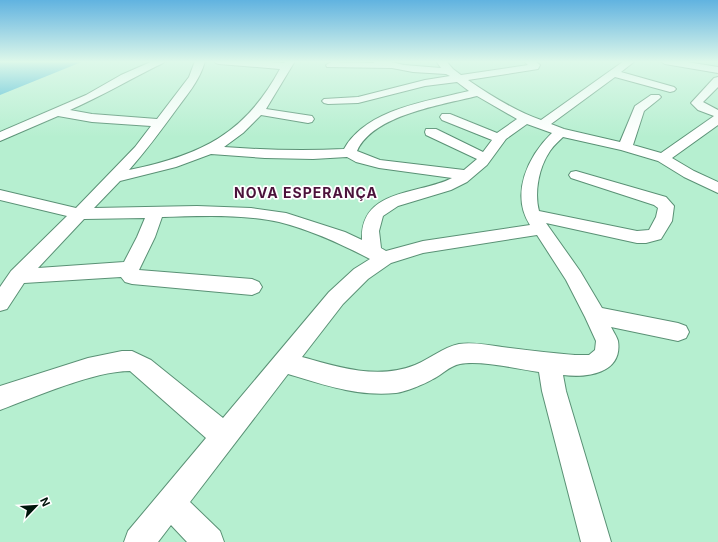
<svg xmlns="http://www.w3.org/2000/svg" width="718" height="542" font-family="Inter,sans-serif">
	<style>
		.water { fill: #38b1d3 }
		.lines { fill: none; stroke-linecap: round; stroke-linejoin: round }
		.minor-casing { stroke: #5a9175; stroke-width: 2 }
		.minor { fill: #fff; fill-rule: evenodd }
		.labels { text-anchor: middle; dominant-baseline: central; stroke-width: 3.5; stroke-linejoin: round; paint-order: stroke }
		.district-label { font-size: 14px; font-weight: bold; letter-spacing: 1px; fill: #4b123b; stroke: #fff }
	</style>
	<rect width="100%" height="100%" fill="#b6efd0"/>
	<polygon class="water" points="0,61 84,61 0,95"/>
	<g class="lines">
		<g class="minor-casing">
			<g id="minor">
				<path d="M 153,61 L 165,61 L 163,63 C 132,78 102,96 70,110 L 92,114 L 157,119 L 189,77 L 195,61 L 205,61 C 200,81 185,97 173,114 C 159,133 145,152 129,170 C 201,155 245,134 280,69 L 219,64 L 216,63 L 214,61 L 255,61 L 284,63 L 285,61 L 295,61 L 266,109 L 312,116 L 314,119 L 312,122 L 308,123 L 261,115 L 243,133 L 224,147 C 264,150 304,151 344,149 C 366,109 428,101 469,91 L 457,82 L 425,86 L 358,103 L 328,104 L 324,103 L 322,101 L 324,99 L 358,97 L 425,80 L 450,76 L 446,74 L 413,72 L 392,68 L 327,67 L 326,65 L 331,62 L 374,63 L 373,61 L 387,61 L 404,65 L 441,68 L 436,61 L 446,61 L 453,69 L 461,75 L 528,65 L 524,61 L 535,61 L 540,65 L 538,69 L 468,80 C 490,95 515,111 541,120 L 624,61 L 635,61 L 621,72 L 674,87 L 676,89 L 674,91 L 670,92 L 615,77 L 551,124 L 564,129 L 620,142 L 635,106 L 651,95 L 659,95 L 661,97 L 659,99 L 644,111 L 633,145 L 661,153 L 714,116 L 698,110 L 691,103 L 714,78 L 718,77 L 718,87 L 703,102 L 718,110 L 718,125 L 672,158 L 694,171 L 718,182 L 718,193 L 684,177 L 658,161 L 621,150 L 563,137 C 559,141 554,145 550,151 C 539,167 534,192 539,211 L 637,231 L 649,230 L 656,217 L 658,208 L 654,205 L 571,178 L 569,175 L 571,172 L 576,171 L 666,197 L 674,206 L 672,221 L 661,239 L 646,243 L 637,243 L 546,223 L 580,271 L 602,308 L 678,323 L 686,326 L 689,332 L 686,338 L 678,341 L 611,327 C 613,331 617,337 618,341 C 623,374 586,378 563,375 L 566,391 L 611,542 L 581,542 L 542,391 L 539,372 C 517,369 481,360 460,364 C 449,366 442,375 433,379 C 425,384 405,392 396,393 C 359,397 324,385 288,374 L 190,502 L 220,531 L 224,542 L 187,542 L 171,525 L 158,542 L 124,542 L 128,531 L 206,438 L 130,371 C 94,371 35,397 0,410 L 0,386 L 88,358 L 122,351 L 132,351 L 151,360 L 223,418 L 329,292 L 354,269 L 370,259 C 341,244 311,230 279,222 C 244,214 198,216 162,217 L 155,237 L 139,270 L 252,279 L 259,282 L 262,287 L 259,292 L 252,295 L 132,284 L 125,282 L 121,277 L 24,283 L 7,309 L 0,311 L 0,287 L 11,271 L 67,216 L 0,200 L 0,190 L 76,208 L 135,147 L 151,126 L 92,122 L 58,116 L 0,141 L 0,132 L 86,95 L 121,75 ZM 477,96 L 517,119 L 497,133 L 450,114 L 442,114 L 440,117 L 442,120 L 492,140 L 483,152 L 436,129 L 426,129 L 425,132 L 426,135 L 477,159 L 464,170 L 380,160 L 357,151 C 373,115 441,105 477,96 ZM 527,124 L 552,133 C 528,156 510,194 530,225 L 423,241 L 386,251 L 381,248 L 379,231 L 383,216 L 398,206 L 451,190 L 467,182 L 487,165 L 506,139 ZM 211,154 L 265,158 L 313,159 L 347,157 L 356,162 L 379,168 L 452,178 C 419,195 360,188 362,240 L 345,232 L 286,213 L 251,208 L 197,206 L 94,208 L 120,181 L 176,167 ZM 145,218 L 137,237 L 124,262 L 38,268 L 84,219 ZM 537,235 L 566,280 L 585,317 L 596,341 L 595,350 L 589,355 L 575,355 C 551,353 526,350 502,347 C 488,345 473,342 459,344 C 443,347 430,359 415,365 C 377,380 339,367 302,357 L 343,304 L 368,279 L 391,263 L 423,253 Z"/>
				<polygon points="660,61 681,61 718,67 718,73 665,64"/>
			</g>
		</g>
		<use href="#minor" class="minor"/>
	</g>
	<linearGradient id="sky" x2="0" y2="1"><stop stop-color="#61b3e0"/><stop offset="0.45" stop-color="#def8ea"/><stop offset="1" stop-color="#def8ea" stop-opacity="0"/></linearGradient>
	<rect width="718" height="137" fill="url(#sky)"/>
	<g class="labels">
		<g class="district-label">
			<text x="306" y="192">NOVA ESPERANÇA</text>
		</g>
	</g>
	<g transform="translate(36 506) rotate(65)" stroke="#ffffff" stroke-width="3" paint-order="stroke">
	<path d="M0-3L7 15L0 10L-7 15Z" fill="#01150b"/>
	<text y="-6" font-size="11" font-weight="bold" text-anchor="middle" fill="#01150b">N</text>
	</g>
</svg>
